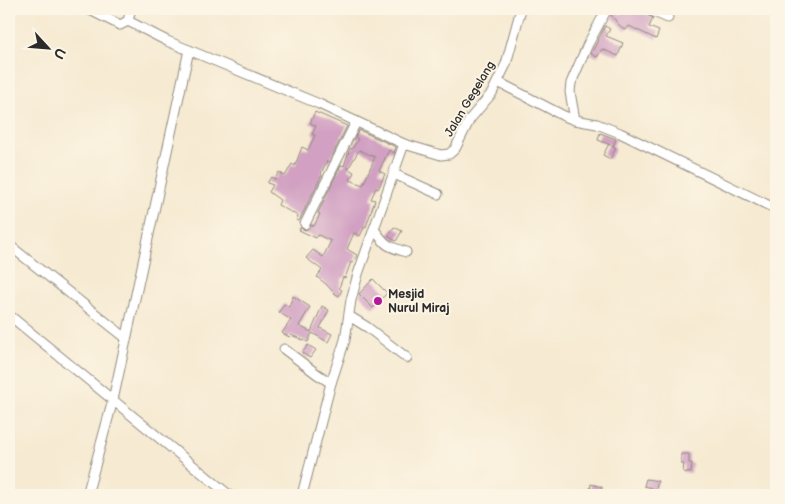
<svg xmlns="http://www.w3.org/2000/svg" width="785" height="504" font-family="'Balsamiq Sans',sans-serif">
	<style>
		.building { fill: #d1a0c2; fill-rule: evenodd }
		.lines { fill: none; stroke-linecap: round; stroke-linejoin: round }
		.minor-casing { stroke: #908a7e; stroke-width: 11 }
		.minor { stroke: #fff; stroke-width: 9 }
		.poi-dot { fill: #b5179e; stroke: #fcf5e5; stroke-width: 2 }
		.labels { text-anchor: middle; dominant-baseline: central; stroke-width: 4; stroke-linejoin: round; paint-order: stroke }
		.street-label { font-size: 12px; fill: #2b2b2b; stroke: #fcf5e5 }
		.poi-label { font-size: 12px; font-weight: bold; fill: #2b2b2b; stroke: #fcf5e5; text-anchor: start }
	</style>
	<rect width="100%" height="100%" fill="#fcf5e5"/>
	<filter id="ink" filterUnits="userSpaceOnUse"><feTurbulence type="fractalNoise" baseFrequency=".02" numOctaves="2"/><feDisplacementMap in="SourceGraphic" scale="10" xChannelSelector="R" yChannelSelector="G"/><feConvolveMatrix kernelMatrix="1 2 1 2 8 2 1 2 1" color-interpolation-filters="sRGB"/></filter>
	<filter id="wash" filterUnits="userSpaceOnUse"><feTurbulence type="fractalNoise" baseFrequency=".0096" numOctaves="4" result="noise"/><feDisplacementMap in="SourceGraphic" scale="20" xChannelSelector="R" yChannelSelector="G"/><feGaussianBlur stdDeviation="1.12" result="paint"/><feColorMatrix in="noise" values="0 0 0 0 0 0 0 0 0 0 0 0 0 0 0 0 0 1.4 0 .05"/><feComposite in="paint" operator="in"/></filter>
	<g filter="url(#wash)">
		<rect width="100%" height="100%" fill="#f6ead2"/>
		<g id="blocks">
			<g class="building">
				<polygon points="617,9 621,15 624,9 635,9 653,18 649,27 659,31 656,39 629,26 626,30 620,26 611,15"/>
				<polygon points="605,26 610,29 606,36 623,43 618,56 602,49 597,57 591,54"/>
				<polygon points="315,112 347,126 329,162 327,161 321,173 322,175 299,221 296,220 298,216 278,205 280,200 269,192 273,185 267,183 271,177 275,179 279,172 285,176 292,164 295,166 302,147 308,150 315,135 312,134 316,126 310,123"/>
				<path d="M 359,130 L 396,147 L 394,153 L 389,150 L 379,171 L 385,174 L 378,189 L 376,188 L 371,199 L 375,200 L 366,227 L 365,226 L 360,236 L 354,233 L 347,249 L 357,255 L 353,263 L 351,262 L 345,278 L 343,277 L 339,288 L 342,290 L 339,296 L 334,293 L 327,285 L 317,277 L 322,270 L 306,258 L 313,250 L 323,257 L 331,241 L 318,235 L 316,238 L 299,230 L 300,228 L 306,230 L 311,225 L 314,226 L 320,214 L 318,213 L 341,165 L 344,166 L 350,148 L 352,149 L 358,139 L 355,137 ZM 359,150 L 375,157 L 363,185 L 350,180 L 354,172 L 348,169 Z"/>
				<polygon points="600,133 616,139 613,146 598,140"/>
				<polygon points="609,144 616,148 610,159 603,155"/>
				<polygon points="394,227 402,231 396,241 388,236"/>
				<polygon points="373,279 387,293 373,308 359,294"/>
				<polygon points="293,296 310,307 299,326 311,332 322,306 329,310 320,328 332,334 328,342 312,333 308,342 291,335 289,337 282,333 291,320 279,312 284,304 289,307"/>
				<polygon points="308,345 316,350 310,358 302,353"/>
				<polygon points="681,454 689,454 689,463 692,463 691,473 683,472 684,464 681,464"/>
				<polygon points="646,479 658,481 656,489 644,486"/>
				<polygon points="591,484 602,487 600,495 589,495"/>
			</g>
		</g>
	</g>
	<g filter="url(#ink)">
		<use href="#blocks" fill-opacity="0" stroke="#908a7e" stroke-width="1"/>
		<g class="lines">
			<g class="minor-casing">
				<g id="minor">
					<polyline points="88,9 120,25 128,21 167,41 319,104 404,144 441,155 449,154 455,149 470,119 492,93 506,64 521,9"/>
					<polyline points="647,9 668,18"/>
					<polyline points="128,21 131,9"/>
					<polyline points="498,82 564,116 575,120 597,124 620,133 776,209"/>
					<polyline points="575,120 570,92 571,83 588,44 607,9"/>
					<polyline points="394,174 438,194"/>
					<polyline points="305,224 356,122"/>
					<path d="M 374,229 C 386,246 387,246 406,252"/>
					<polyline points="9,245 126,338"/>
					<polyline points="9,315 229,495"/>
					<polyline points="349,316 367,327 407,358"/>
					<polyline points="284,349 317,374 331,383"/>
					<polyline points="87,495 113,400 189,50"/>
					<polyline points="302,495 331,383 345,340 351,300 358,274 404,144"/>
				</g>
			</g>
			<use href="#minor" class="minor"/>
		</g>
	</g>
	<circle class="poi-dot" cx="378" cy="301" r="5"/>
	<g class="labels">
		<g class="street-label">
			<text transform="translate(470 99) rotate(-59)">Jalan Gegelang</text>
		</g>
		<g class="poi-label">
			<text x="388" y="294">Mesjid<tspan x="388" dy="14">Nurul Miraj</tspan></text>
		</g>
	</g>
	<rect width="785" height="504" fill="none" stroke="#fcf5e5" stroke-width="30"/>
	<g transform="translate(48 48) rotate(116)" stroke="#fcf5e5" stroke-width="4" paint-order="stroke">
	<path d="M0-4L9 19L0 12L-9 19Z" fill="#2b2b2b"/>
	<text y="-8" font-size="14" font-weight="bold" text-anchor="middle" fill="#2b2b2b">U</text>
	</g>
</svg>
